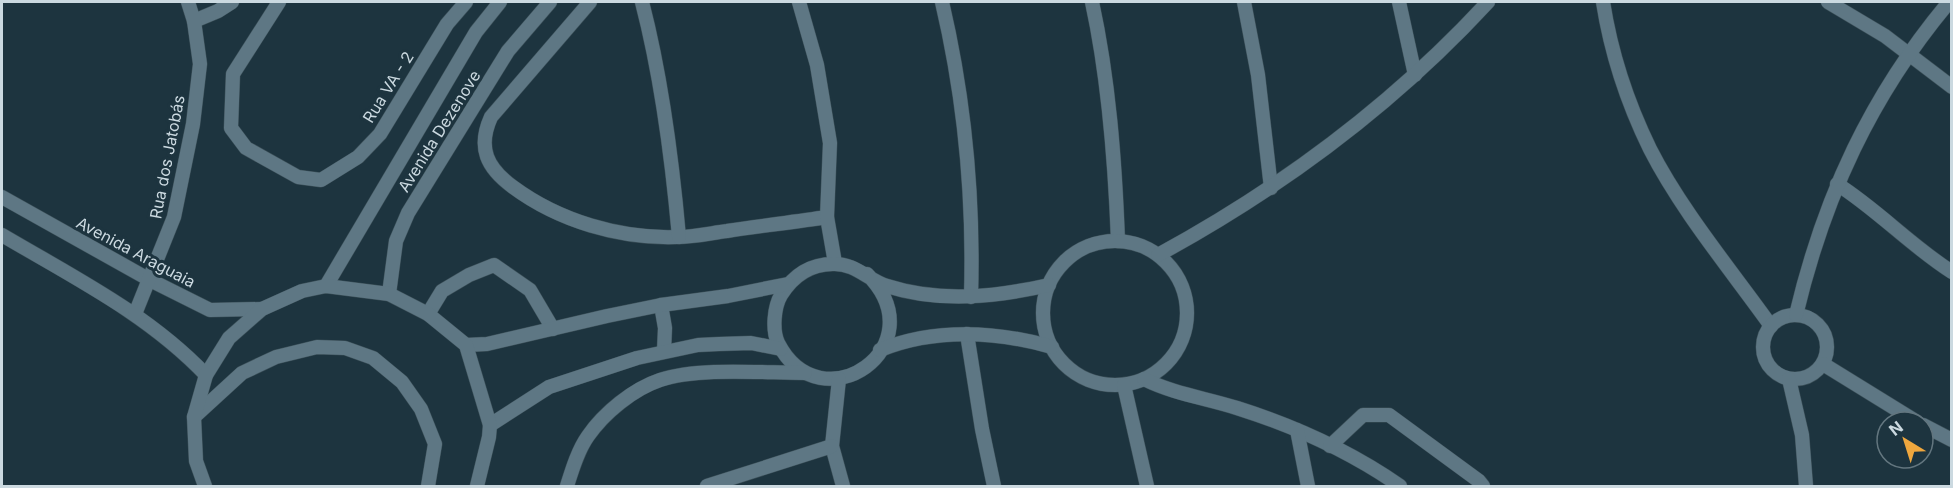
<svg xmlns="http://www.w3.org/2000/svg" width="1953" height="488" font-family="Inter,sans-serif">
	<style>
		.lines { fill: none; stroke-linecap: round; stroke-linejoin: round }
		.minor-casing { stroke: #3c5059; stroke-width: 15 }
		.minor { stroke: #5e7784; stroke-width: 14 }
		.labels { text-anchor: middle; dominant-baseline: central; stroke-width: 6; stroke-linejoin: round; paint-order: stroke }
		.street-label { font-size: 16px; fill: #cbd9e0; stroke: #1d343f }
	</style>
	<rect width="100%" height="100%" fill="#1d343f"/>
	<g class="lines">
		<g class="minor-casing">
			<g id="minor">
				<polyline points="279,2 233,74 231,128 246,148 298,177 321,180 358,157 380,134 447,24 466,2"/>
				<path d="M 590,2 L 491,117 C 477,148 487,168 513,187 C 559,221 620,239 677,237 C 694,237 711,233 727,231 C 760,226 794,222 827,217"/>
				<path d="M 642,2 C 662,79 672,158 679,237"/>
				<polyline points="799,2 817,65 830,143 827,217 835,263"/>
				<path d="M 942,2 C 965,100 974,197 971,297"/>
				<path d="M 1092,2 C 1109,80 1115,161 1118,241"/>
				<polyline points="1244,2 1258,75 1271,188"/>
				<polyline points="1399,2 1415,75"/>
				<path d="M 1603,2 C 1611,53 1627,102 1650,149 C 1681,210 1731,270 1771,326"/>
				<polyline points="1828,2 1885,36 1952,87"/>
				<polyline points="194,21 218,11 232,2"/>
				<path d="M 1837,184 C 1878,210 1911,246 1952,272"/>
				<polyline points="2,197 150,280 210,310 262,309"/>
				<path d="M 2,235 C 73,277 148,314 206,375"/>
				<circle cx="1115" cy="313" r="72"/>
				<path d="M 1158,255 C 1283,187 1392,106 1488,2"/>
				<path d="M 867,274 C 939,346 821,427 778,343 C 772,330 774,307 781,295 C 793,276 810,264 833,264 C 855,263 868,280 887,286 C 940,303 996,297 1049,285"/>
				<polyline points="326,286 476,32 500,2"/>
				<polyline points="389,294 396,241 408,213 508,51 550,2"/>
				<polyline points="661,305 665,328 664,351"/>
				<polyline points="135,314 174,217 193,124 200,64 194,21 188,2"/>
				<polyline points="428,314 442,291 469,275 494,265 530,290 553,329"/>
				<circle cx="1795" cy="347" r="32"/>
				<path d="M 1796,315 C 1824,197 1871,95 1949,2"/>
				<polyline points="967,334 982,429 994,486"/>
				<polyline points="466,345 487,344 607,316 661,305 728,296 788,284"/>
				<path d="M 880,350 C 934,328 996,331 1052,347"/>
				<polyline points="1823,364 1917,422"/>
				<polyline points="839,379 832,446 843,486"/>
				<path d="M 1144,379 C 1174,394 1206,398 1237,408 C 1294,426 1351,452 1400,486"/>
				<polyline points="1789,379 1802,435 1806,486"/>
				<polyline points="1124,385 1147,486"/>
				<polyline points="194,417 242,373 276,357 317,347 345,348 373,358 402,382 421,409 435,444 428,486"/>
				<polyline points="490,425 549,387 637,358 698,345 719,344 751,343 781,349"/>
				<polyline points="1923,425 1952,440"/>
				<polyline points="1297,430 1308,486"/>
				<polyline points="1330,446 1363,415 1389,415 1479,481 1483,486"/>
				<polyline points="205,486 196,461 194,417 206,375 229,338 262,309 302,291 326,286 389,294 428,314 466,345 490,425 489,437 477,486"/>
				<path d="M 567,486 C 572,470 578,450 588,436 C 604,413 633,389 660,380 C 699,367 763,373 805,373"/>
				<polyline points="707,486 832,446"/>
			</g>
		</g>
		<use href="#minor" class="minor"/>
	</g>
	<g class="labels">
		<g class="street-label">
			<text transform="translate(388 87) rotate(-58)">Rua VA - 2</text>
			<text transform="translate(439 131) rotate(-58)">Avenida Dezenove</text>
			<text transform="translate(167 157) rotate(-79)">Rua dos Jatobás</text>
			<text transform="translate(136 252) rotate(28)">Avenida Araguaia</text>
		</g>
	</g>
	<rect width="1953" height="488" fill="none" stroke="#cbd9e0" stroke-width="6"/>
	<g transform="translate(1905 440) rotate(322)"><circle r="28" fill="#1d343f" stroke="#63767f" stroke-width="1.5"/>
	<path d="M0-4.5L10 22L0 15L-10 22Z" fill="#efa73e"/>
	<text y="-9" font-size="16" font-weight="bold" text-anchor="middle" fill="#cbd9e0">N</text>
	</g>
</svg>
